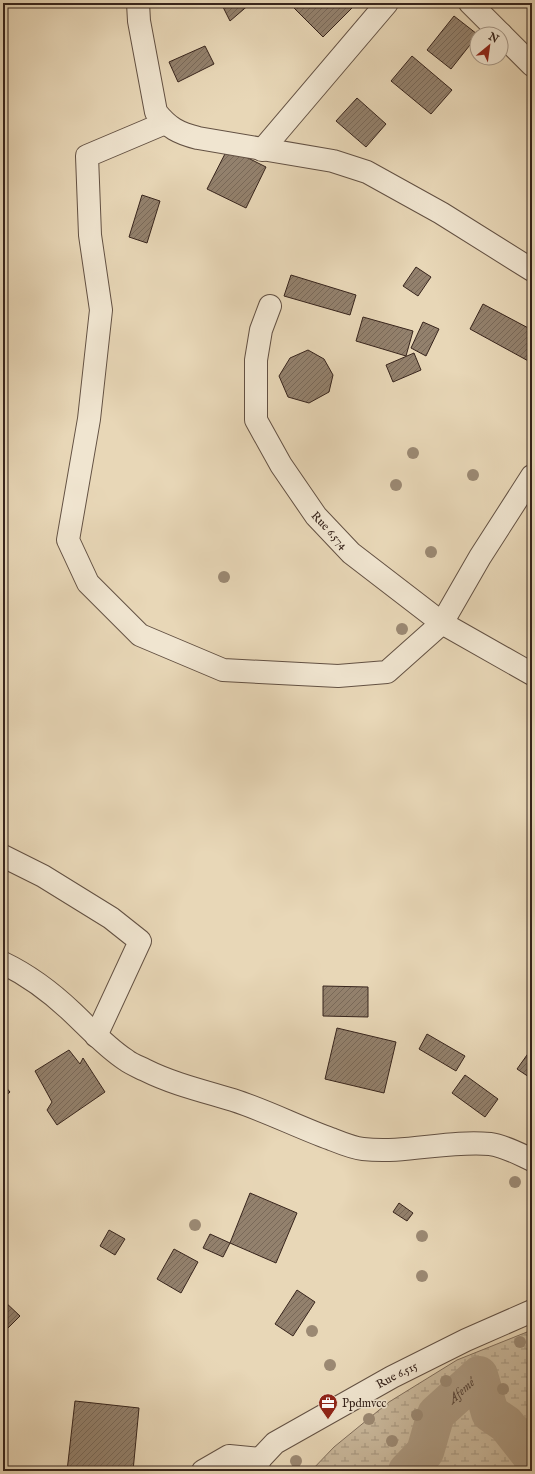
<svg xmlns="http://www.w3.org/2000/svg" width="535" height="1474" font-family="'IM FELL English',serif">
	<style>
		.wetland { fill: url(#wetland-marsh); stroke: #806e5c }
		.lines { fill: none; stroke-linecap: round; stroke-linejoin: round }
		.river { stroke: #ac9a82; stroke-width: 38 }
		.building { fill: url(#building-hatch); stroke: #37241c }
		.minor-casing { stroke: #635143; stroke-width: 24 }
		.minor { stroke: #f0e5d0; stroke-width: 22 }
		.tree { fill: #9b8973 }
		.labels { text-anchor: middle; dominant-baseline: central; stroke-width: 3; stroke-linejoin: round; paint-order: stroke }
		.street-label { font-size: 12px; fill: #37241c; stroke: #f0e5d0 }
		.poi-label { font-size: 12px; fill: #37241c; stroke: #f0e5d0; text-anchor: start }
		.water-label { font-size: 13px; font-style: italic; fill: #5a473b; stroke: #f0e5d0 }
	</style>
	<defs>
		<pattern id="wetland-marsh" width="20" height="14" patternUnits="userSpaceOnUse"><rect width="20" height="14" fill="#cab99d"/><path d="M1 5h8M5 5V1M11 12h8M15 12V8" fill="none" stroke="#a5967f"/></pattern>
		<pattern id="building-hatch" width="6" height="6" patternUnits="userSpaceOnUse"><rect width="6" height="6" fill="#93816d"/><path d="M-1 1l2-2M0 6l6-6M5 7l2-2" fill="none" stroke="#796959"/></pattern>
	</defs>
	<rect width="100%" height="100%" fill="#e8d7b7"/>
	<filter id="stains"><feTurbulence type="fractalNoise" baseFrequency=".005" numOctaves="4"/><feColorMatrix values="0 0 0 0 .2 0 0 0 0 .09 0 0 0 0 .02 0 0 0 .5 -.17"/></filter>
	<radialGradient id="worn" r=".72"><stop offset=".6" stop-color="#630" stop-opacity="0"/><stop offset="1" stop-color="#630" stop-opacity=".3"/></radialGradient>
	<polygon class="wetland" points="532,1330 532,1471 311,1471 334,1447 389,1402 457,1360"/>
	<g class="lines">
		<path class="river" id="s1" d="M 407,1471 L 425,1452 L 436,1414 L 479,1375 L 490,1413 L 506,1424 L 532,1457"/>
	</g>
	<g class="building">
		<polygon points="221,3 251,3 230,21"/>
		<polygon points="289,3 357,3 323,37"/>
		<polygon points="454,16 477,34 477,36 451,69 427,50"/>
		<polygon points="205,46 214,64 178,82 169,62"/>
		<polygon points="412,56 452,90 431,114 391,81"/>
		<polygon points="357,98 386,124 366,147 336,121"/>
		<polygon points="228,148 266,167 246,208 207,189"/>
		<polygon points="142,195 160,201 147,243 129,237"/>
		<polygon points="416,267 431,277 418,296 403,286"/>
		<polygon points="291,275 356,295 350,315 284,296"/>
		<polygon points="483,304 532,330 532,363 470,329"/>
		<polygon points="363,317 413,331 406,356 356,341"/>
		<polygon points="423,322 439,329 426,356 411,348"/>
		<polygon points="308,350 324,359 333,375 329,392 309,403 288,397 279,376 290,358"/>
		<polygon points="414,353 421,370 393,382 386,365"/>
		<polygon points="323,986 368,987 368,1017 323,1016"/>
		<polygon points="337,1028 396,1042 384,1093 325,1079"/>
		<polygon points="427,1034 465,1056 456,1071 419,1049"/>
		<polygon points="532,1048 532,1079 517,1069"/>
		<polygon points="69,1050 80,1064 83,1058 105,1092 57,1125 47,1110 52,1102 35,1071"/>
		<polygon points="465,1075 498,1099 485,1117 452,1093"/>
		<polygon points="3,1084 10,1092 3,1098"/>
		<polygon points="250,1193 297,1213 276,1263 230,1243"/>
		<polygon points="399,1203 413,1213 407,1221 393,1212"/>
		<polygon points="109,1230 125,1239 115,1255 100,1246"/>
		<polygon points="210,1234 230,1243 223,1257 203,1248"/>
		<polygon points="174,1249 198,1262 181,1293 157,1279"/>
		<polygon points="297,1290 315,1302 293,1336 275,1324"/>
		<polygon points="3,1300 20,1316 7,1329 3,1325"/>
		<polygon points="75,1401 139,1408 133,1471 67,1471"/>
	</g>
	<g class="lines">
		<g class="minor-casing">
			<g id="minor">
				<path d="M 138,3 L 139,21 L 156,112 C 169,128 178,133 198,138 L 333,161 L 367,172 L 441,213 L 532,270"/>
				<polyline points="470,3 501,34"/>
				<polyline points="501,34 532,65"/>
				<polyline points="165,123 87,156 90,235 101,310 89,419 68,540 88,583 140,635 223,670 338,676 387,672 442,623 480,557 532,476"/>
				<polyline points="262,150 387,3"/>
				<path id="s2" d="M 270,306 L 261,330 L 256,360 L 256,420 L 281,465 L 316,516 L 351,553 L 442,623 L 532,674"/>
				<polyline points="3,856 43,876 111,918 140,941 96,1036"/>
				<path d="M 3,963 C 28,975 52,993 72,1012 C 89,1028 106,1047 126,1060 C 131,1064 139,1067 145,1070 C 173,1084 203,1091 233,1100 C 267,1111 298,1127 331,1139 C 341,1143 353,1148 363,1149 C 405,1154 448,1140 490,1144 C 505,1146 519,1154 532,1160"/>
				<polyline points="203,1471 229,1456 260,1459"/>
				<path id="s3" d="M 256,1471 L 260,1459 L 275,1443 L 392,1377 L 466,1340 L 532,1311"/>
			</g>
		</g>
		<use href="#minor" class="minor"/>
	</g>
	<g class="tree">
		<circle cx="413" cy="453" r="6"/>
		<circle cx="473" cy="475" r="6"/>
		<circle cx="396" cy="485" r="6"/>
		<circle cx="431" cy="552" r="6"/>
		<circle cx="224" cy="577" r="6"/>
		<circle cx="402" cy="629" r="6"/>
		<circle cx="515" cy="1182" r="6"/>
		<circle cx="195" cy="1225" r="6"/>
		<circle cx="422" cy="1236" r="6"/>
		<circle cx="422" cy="1276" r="6"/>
		<circle cx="312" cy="1331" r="6"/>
		<circle cx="520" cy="1342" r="6"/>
		<circle cx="330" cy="1365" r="6"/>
		<circle cx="446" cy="1381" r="6"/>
		<circle cx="503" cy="1389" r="6"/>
		<circle cx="417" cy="1415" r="6"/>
		<circle cx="369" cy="1419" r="6"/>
		<circle cx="392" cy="1441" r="6"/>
		<circle cx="296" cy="1461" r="6"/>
	</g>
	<defs>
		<g id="office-pin" transform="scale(1)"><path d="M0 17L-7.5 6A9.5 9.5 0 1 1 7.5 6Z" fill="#8f2418" stroke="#f0e5d0"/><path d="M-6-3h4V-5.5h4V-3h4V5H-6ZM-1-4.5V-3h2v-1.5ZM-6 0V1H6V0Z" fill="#fff"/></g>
	</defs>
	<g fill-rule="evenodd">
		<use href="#office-pin" x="328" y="1403"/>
	</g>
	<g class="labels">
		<g class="street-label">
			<text stroke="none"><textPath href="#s2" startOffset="249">Rue 6.574</textPath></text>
			<text stroke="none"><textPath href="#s3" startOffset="174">Rue 6.515</textPath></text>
		</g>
		<g class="poi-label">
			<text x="342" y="1403">Ppdmvcc</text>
		</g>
		<g class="water-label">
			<text stroke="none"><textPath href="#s1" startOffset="100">Afemé</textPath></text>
		</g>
	</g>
	<rect width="535" height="1474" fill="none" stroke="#e8d7b7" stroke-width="16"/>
	<rect x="4" y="4" width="527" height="1466" fill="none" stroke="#37241c" stroke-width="2"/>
	<rect x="8" y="8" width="519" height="1458" fill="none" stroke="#37241c"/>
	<g transform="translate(489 46) rotate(29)"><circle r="19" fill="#f0e5d0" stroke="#a69888"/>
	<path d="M0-3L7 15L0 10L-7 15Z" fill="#8f2418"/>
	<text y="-6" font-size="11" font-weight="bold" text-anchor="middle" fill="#37241c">N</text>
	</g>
	<rect width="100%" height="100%" filter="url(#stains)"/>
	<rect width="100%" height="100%" fill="url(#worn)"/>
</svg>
